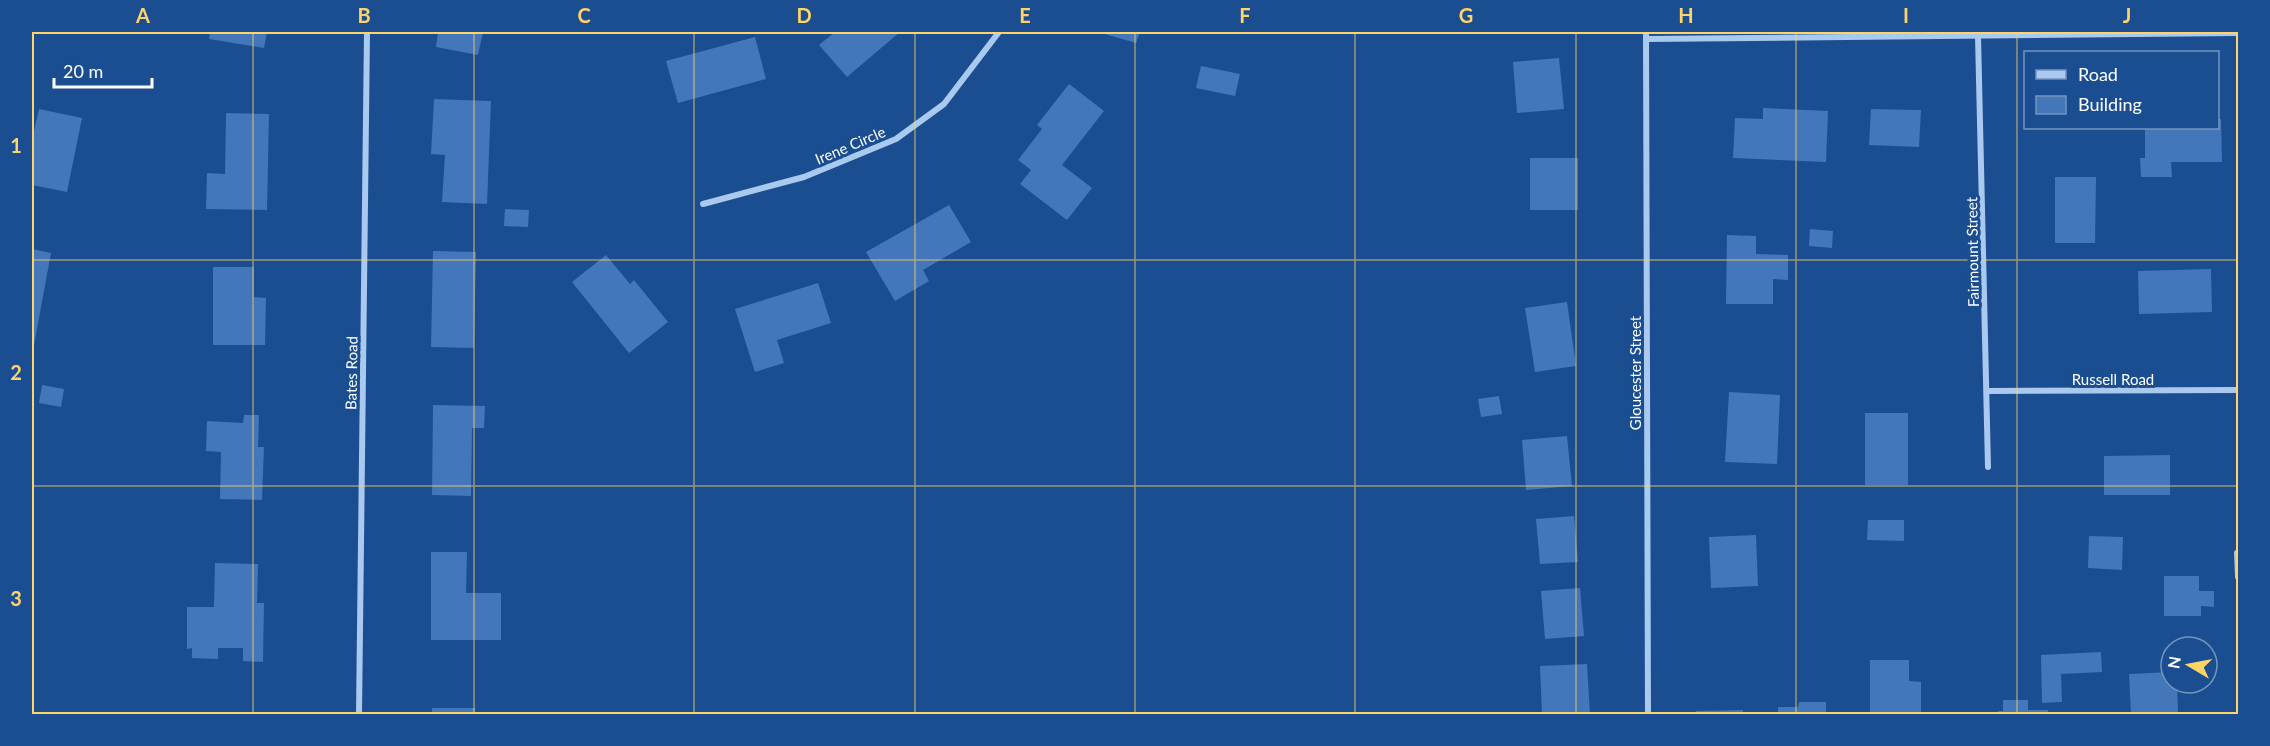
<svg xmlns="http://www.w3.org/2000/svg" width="2270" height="746" font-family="Lato,sans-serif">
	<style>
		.building { fill: #4377b9 }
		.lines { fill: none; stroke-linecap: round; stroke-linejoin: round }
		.street { stroke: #a9c9ef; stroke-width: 6 }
		.grid { fill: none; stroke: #ffd367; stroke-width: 1.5; stroke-opacity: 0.55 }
		.labels { text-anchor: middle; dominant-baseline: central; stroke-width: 6; stroke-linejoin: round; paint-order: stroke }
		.street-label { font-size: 15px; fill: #fff; stroke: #1a4e91 }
		.neatline { fill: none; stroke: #ffd367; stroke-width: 2 }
		.grid-label { font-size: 20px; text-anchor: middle; font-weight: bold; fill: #ffd367 }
	</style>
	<rect width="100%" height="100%" fill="#1a4e91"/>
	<g class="building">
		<polygon points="210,32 267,32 264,48 209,39"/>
		<polygon points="438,32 483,32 478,55 436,47"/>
		<polygon points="835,32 900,32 847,77 819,45"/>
		<polygon points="1098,32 1140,32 1136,43"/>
		<polygon points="755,37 766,79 678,103 666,61"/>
		<polygon points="1559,58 1564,109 1517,113 1513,62"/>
		<polygon points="1201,66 1240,74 1235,96 1196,88"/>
		<polygon points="1069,84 1104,111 1062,165 1092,188 1067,220 1020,184 1031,170 1018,160 1042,129 1037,125"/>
		<polygon points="434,99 491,101 487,204 442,202 445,155 431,154"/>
		<polygon points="1763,108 1828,111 1826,162 1733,158 1735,118 1763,119"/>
		<polygon points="39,109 82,118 67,192 32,185 32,130 34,131"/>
		<polygon points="1871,109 1921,110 1919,147 1869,145"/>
		<polygon points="226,113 269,114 267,210 206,209 207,173 225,174"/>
		<polygon points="2218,119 2221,119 2222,162 2171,162 2172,177 2141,177 2140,158 2145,158 2145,128 2218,128"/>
		<rect x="1530" y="158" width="48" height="52"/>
		<polygon points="2055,177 2096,177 2095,243 2055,243"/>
		<polygon points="949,205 971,242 923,270 929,281 895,301 866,252"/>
		<polygon points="505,209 529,210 528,227 504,226"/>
		<polygon points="1810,229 1833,231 1832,248 1809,246"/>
		<polygon points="1727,235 1756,236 1756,254 1788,255 1788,280 1773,279 1773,304 1726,304"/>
		<polygon points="32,249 51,253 34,345 32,344"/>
		<polygon points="433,251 476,252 474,348 431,347"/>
		<polygon points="606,255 630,284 634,280 668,322 629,353 572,282"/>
		<polygon points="213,267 254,267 254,297 266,298 265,345 213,345"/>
		<polygon points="2211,269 2212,312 2139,314 2138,271"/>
		<polygon points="818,283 831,323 777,340 784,363 755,372 735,309"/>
		<polygon points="1567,302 1576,366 1535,372 1525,308"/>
		<polygon points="42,385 64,389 61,407 39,403"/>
		<polygon points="1729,392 1780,395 1777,464 1725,462"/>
		<polygon points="1499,396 1502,414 1481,417 1478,399"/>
		<polygon points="433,405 485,406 484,428 472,428 471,496 432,495"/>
		<rect x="1865" y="413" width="43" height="72"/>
		<polygon points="244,415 259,415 258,447 264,447 262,500 220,499 221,452 206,451 207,421 243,423"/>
		<polygon points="1567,436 1572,486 1526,490 1522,440"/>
		<polygon points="2170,455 2170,495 2104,495 2104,456"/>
		<polygon points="1574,516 1578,562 1540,564 1536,519"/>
		<polygon points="1868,520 1904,520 1904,541 1867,540"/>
		<polygon points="1756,535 1758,586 1711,588 1709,537"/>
		<polygon points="2089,536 2123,537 2122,570 2088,568"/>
		<polygon points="431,552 467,552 466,593 501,593 501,640 431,640"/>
		<polygon points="215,563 258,564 257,603 264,603 263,662 243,661 243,648 218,648 218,659 192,658 192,648 187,649 187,607 214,607"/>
		<polygon points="2164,576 2199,576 2199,591 2214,591 2214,607 2201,606 2201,616 2164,616"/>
		<polygon points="1580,588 1584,636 1545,639 1541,591"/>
		<polygon points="2101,652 2102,672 2061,674 2062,702 2042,703 2041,655"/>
		<polygon points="1870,660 1909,660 1909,681 1921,682 1921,714 1870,714"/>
		<polygon points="1587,664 1590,714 1542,714 1540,666"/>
		<polygon points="2171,672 2171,683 2177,683 2178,714 2131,714 2129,674"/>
		<polygon points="2003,700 2028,700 2028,710 2048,710 2048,714 1998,714 1998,711 2003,711"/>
		<polygon points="1799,702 1826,702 1826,714 1778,714 1778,707 1798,707"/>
		<rect x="432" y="708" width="43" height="6"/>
		<polygon points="1743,710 1743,714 1696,714 1696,711"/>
	</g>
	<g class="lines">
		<g class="street">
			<polyline points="1646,32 1648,714"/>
			<polyline points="1978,36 1988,467"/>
			<polyline points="1646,39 2238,33"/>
			<polyline points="703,204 804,177 896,139 944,104 999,32"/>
			<polyline points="1987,391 2238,390"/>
			<polyline points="2237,553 2238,577"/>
			<polyline points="359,714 367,32"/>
		</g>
	</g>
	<path class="grid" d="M 253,32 L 253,714M 474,32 L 474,714M 694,32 L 694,714M 915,32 L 915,714M 1135,32 L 1135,714M 1355,32 L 1355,714M 1576,32 L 1576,714M 1796,32 L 1796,714M 2017,32 L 2017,714M 32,260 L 2238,260M 32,486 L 2238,486"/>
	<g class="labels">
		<g class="street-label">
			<text transform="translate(850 145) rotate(-23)">Irene Circle</text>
			<text transform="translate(1972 252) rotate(-91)">Fairmount Street</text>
			<text transform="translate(351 373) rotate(-89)">Bates Road</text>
			<text transform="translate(1635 373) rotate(-90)">Gloucester Street</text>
			<text x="2113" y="379">Russell Road</text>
		</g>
	</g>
	<rect width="2270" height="746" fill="none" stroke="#1a4e91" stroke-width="66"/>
	<rect x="2024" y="51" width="195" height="78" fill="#1a4e91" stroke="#7695bd" stroke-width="1.5"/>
	<rect x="2036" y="70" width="30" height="9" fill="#a9c9ef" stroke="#7695bd" stroke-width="1.5"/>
	<text x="2078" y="81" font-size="18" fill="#ffffff">Road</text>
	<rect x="2036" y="96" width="30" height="18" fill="#4377b9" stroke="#7695bd" stroke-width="1.5"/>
	<text x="2078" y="111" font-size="18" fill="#ffffff">Building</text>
	<g transform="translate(2189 665) rotate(280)"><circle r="28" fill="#1a4e91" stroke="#7695bd" stroke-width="1.5"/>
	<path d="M0-4.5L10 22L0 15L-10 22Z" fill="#ffd367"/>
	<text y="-9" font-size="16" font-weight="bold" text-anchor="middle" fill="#ffffff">N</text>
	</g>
	<path d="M54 78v9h98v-9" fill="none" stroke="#ffffff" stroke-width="3"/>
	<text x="63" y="78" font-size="18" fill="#ffffff" stroke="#1a4e91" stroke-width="4.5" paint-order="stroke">20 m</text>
	<rect x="33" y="33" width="2204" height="680" class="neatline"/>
	<g class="grid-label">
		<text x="143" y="23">A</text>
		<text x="364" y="23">B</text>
		<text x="584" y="23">C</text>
		<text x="804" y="23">D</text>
		<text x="1025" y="23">E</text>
		<text x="1245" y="23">F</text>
		<text x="1466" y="23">G</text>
		<text x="1686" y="23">H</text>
		<text x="1906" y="23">I</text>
		<text x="2127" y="23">J</text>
		<text x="16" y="153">1</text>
		<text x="16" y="380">2</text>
		<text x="16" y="606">3</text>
	</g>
</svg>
